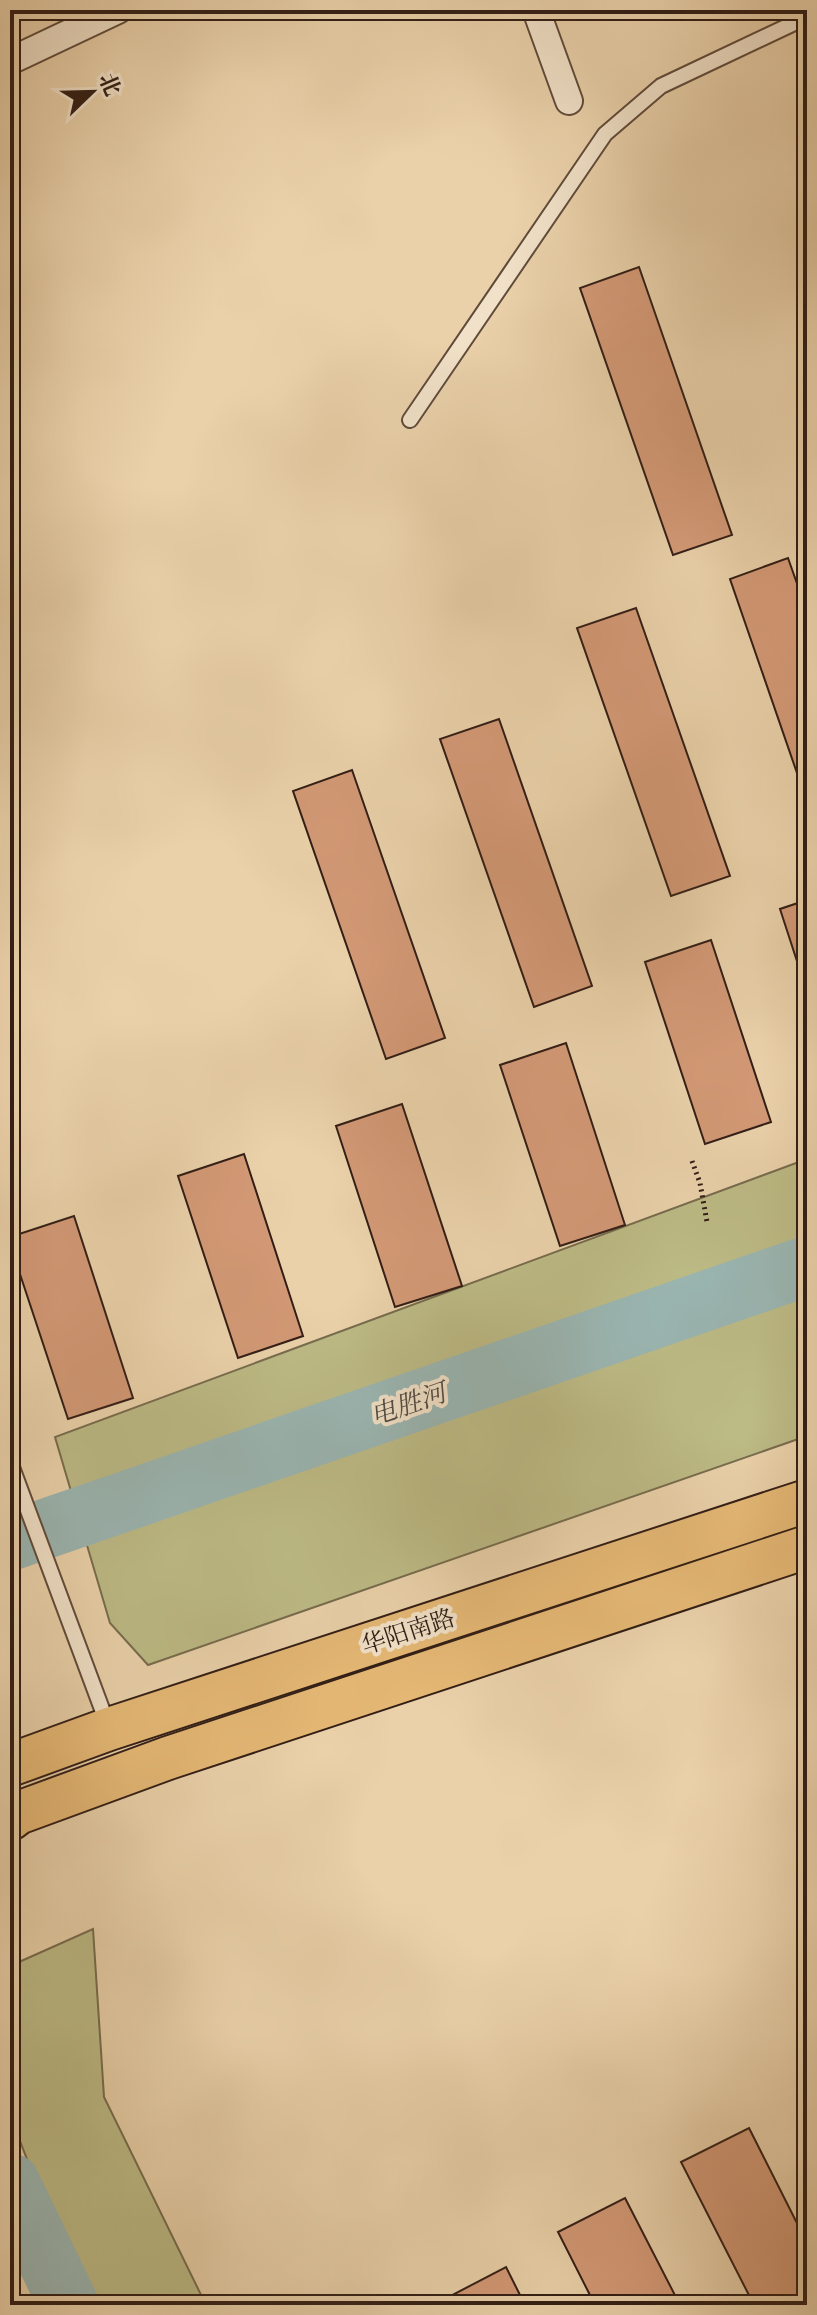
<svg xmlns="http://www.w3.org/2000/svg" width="817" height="2315" font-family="'Libre Caslon Text','Noto Serif SC',serif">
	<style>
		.green { fill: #bcba85; stroke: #776c4e; stroke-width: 2 }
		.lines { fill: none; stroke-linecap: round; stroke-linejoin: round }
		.river { stroke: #9ab5b1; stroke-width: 60 }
		.building { fill: #d39976; stroke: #321e16; stroke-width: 2 }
		.lane-casing { stroke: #604b3b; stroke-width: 18 }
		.street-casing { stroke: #604b3b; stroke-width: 30 }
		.primary-casing { stroke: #321e16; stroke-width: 46 }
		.path { stroke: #321e16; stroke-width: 5; stroke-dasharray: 2 4; stroke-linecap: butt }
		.lane { stroke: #f1e1c8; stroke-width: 14 }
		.street { stroke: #f1e1c8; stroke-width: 26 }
		.primary { stroke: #e5b875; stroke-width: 42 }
		.labels { text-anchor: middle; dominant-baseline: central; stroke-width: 8; stroke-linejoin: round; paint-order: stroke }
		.street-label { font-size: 24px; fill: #321e16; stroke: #f1e1c8 }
		.water-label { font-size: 26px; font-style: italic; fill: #514b44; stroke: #f1e1c8 }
	</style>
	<rect width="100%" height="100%" fill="#ead1aa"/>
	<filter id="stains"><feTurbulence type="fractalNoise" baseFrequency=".0025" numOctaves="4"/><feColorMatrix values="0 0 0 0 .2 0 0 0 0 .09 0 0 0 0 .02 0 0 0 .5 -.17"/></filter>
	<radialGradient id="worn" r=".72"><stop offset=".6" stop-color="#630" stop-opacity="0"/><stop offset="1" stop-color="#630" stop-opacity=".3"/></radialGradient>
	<g class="green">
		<polygon points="807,1159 807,1436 148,1665 110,1623 55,1437"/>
		<polygon points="93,1929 104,2097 206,2305 97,2305 30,2167 10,2115 10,1966"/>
	</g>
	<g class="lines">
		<g class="river">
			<polyline points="10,1541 807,1266"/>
			<polyline points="10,2183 69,2305"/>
		</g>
	</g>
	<g class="building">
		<polygon points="639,267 732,535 673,555 580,288"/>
		<polygon points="788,558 807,612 807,802 730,579"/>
		<polygon points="636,608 730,876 671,896 577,628"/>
		<polygon points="499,719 592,986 534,1007 440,739"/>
		<polygon points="352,770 445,1038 386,1059 293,791"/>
		<polygon points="807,900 807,992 780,909"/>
		<polygon points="711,940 771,1122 705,1144 645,962"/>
		<polygon points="566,1043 625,1225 560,1246 500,1065"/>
		<polygon points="402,1104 462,1286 395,1307 336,1126"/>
		<polygon points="244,1154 303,1336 238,1358 178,1176"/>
		<polygon points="74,1216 133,1398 68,1419 10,1244 10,1237"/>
		<polygon points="749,2128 807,2243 807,2305 754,2305 681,2162"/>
		<polygon points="625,2198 680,2305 595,2305 558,2232"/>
		<polygon points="506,2267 525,2305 440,2305 439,2302"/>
	</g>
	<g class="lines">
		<g class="lane-casing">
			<g id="lane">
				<polyline points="410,420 605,134 661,86 807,17"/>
				<polyline points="10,1462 109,1728"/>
			</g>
		</g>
		<g class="street-casing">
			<g id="street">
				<polyline points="536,10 569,101"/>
				<polyline points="10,61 118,10"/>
			</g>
		</g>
		<g class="primary-casing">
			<g id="primary">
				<polyline points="10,1765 109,1729 807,1501"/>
				<polyline points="10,1819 18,1813 168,1758 807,1547"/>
			</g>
		</g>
		<polyline class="path" points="692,1161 700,1183 707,1222"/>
		<use href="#lane" class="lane"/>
		<use href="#street" class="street"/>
		<use href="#primary" class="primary"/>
	</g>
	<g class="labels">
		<g class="street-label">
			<text transform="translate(408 1631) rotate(-18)">华阳南路</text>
		</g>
		<g class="water-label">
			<text transform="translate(408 1404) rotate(-19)">电胜河</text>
		</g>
	</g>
	<rect width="817" height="2315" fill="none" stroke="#ead1aa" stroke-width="40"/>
	<rect x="12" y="12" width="793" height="2291" fill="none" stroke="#321e16" stroke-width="4"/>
	<rect x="20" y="20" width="777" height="2275" fill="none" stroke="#321e16" stroke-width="2"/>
	<g transform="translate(92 92) rotate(67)" stroke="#f1e1c8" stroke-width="6" paint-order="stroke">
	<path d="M0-6L14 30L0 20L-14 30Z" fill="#321e16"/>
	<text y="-12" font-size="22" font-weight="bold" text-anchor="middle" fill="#321e16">北</text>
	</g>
	<rect width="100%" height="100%" filter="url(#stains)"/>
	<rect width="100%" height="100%" fill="url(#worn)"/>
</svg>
